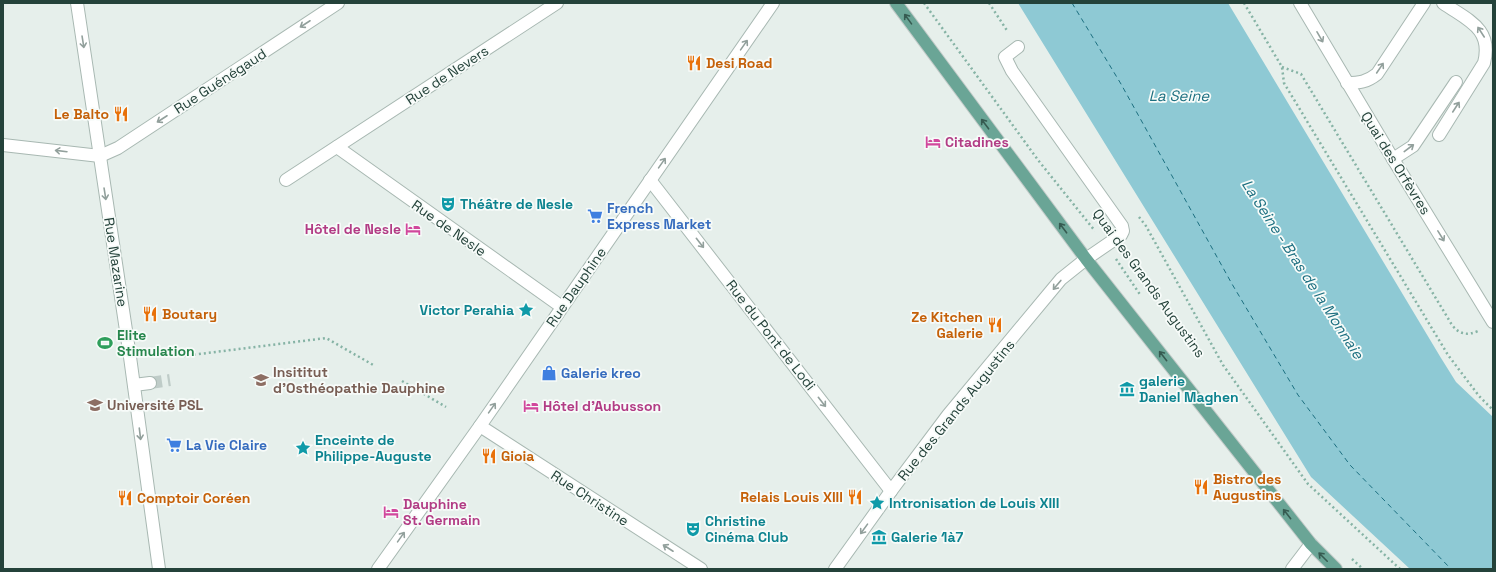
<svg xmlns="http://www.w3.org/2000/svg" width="1496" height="572" font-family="'Space Grotesk',sans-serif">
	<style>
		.water { fill: #8ec9d4 }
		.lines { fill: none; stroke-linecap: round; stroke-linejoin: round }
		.ferry { stroke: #1c6f80; stroke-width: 1; stroke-dasharray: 5 4; stroke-linecap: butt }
		.minor-tunnel { stroke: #bfccc8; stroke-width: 12; stroke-dasharray: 12 6; stroke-linecap: butt }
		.minor-casing { stroke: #a8b8b2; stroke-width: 14 }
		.major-casing { stroke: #c2cac8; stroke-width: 14 }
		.path { stroke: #86b3a5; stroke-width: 2.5; stroke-dasharray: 2 3; stroke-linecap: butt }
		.minor { stroke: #fff; stroke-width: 12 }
		.major { stroke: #6aa596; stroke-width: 12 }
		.oneway { stroke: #365b51 }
		.oneway2 { stroke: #92a09c }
		.labels { text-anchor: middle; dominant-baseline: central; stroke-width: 3.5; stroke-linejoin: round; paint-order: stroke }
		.food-label { font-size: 14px; font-weight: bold; fill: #c56008; stroke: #f7fbf9; text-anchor: start }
		.street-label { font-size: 14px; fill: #24423a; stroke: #f7fbf9 }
		.hotel-label { font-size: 14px; font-weight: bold; fill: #b23c85; stroke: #f7fbf9; text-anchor: start }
		.culture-label { font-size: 14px; font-weight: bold; fill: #0d838f; stroke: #f7fbf9; text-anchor: start }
		.shop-label { font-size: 14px; font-weight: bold; fill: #366cbe; stroke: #f7fbf9; text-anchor: start }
		.leisure-label { font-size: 14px; font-weight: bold; fill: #27864d; stroke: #f7fbf9; text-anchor: start }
		.education-label { font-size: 14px; font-weight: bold; fill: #785e54; stroke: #f7fbf9; text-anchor: start }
		.water-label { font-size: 15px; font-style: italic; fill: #1c6f80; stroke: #f7fbf9 }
	</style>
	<rect width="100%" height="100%" fill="#e6efeb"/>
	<polygon class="water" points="1018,3 1228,3 1441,358 1456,382 1493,417 1493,569 1410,569 1311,477"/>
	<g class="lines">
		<polyline class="ferry" points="1072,3 1121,84 1232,284 1298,395 1350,465 1451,569"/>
		<polyline class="minor-tunnel" points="150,383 170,380"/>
		<g class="minor-casing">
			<g id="minor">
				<polyline points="77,3 130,357 159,569"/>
				<polyline points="1300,3 1393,159 1493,322"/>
				<path d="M 1347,83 C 1359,83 1367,82 1377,74 L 1424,3"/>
				<path d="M 1439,135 L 1484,63 C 1493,28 1467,20 1443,3"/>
				<polyline points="3,145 100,156 118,148 338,3"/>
				<polyline points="337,147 562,307"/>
				<polyline points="1393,159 1413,146 1456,82"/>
				<polyline points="286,180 557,3"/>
				<polyline points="650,180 891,491"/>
				<polyline points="134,385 150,383"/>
				<polyline points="480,426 701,569"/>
				<polyline points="378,569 480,426 773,3"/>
				<polyline points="835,569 891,491 948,415 1061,279 1086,259 1121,235 1123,231 1122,226 1012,71 1005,57 1018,47"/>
				<polyline points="1292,569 1311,544"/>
			</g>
		</g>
		<g class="major-casing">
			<polyline id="major" points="896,3 1086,259 1311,544 1336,569"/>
		</g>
		<g class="path">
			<polyline points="924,3 1038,160 1095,231"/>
			<polyline points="989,3 1008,32"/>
			<polyline points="1244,3 1282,67 1284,83 1448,355 1479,396 1493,410"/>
			<path d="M 1282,67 L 1301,74 L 1452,325 C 1459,334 1467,336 1478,331"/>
			<polyline points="1139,217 1146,226 1223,365 1308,484 1400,569"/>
			<polyline points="1116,259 1141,296"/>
			<polyline points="184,356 326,338 375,366"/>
			<polyline points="402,381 446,407"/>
			<polyline points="1352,559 1363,569"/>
		</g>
		<use href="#minor" class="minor"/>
		<use href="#major" class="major"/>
	</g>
	<defs><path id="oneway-shaft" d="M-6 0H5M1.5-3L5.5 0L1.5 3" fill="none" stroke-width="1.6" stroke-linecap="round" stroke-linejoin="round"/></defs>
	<g class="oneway">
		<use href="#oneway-shaft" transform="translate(908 19) rotate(-126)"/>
		<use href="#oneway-shaft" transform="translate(985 124) rotate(-127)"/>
		<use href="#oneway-shaft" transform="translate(1063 228) rotate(-127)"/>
		<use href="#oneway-shaft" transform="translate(1163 356) rotate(-128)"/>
		<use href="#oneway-shaft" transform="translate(1287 514) rotate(-128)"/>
		<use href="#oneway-shaft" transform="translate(1323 557) rotate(-135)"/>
	</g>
	<g class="oneway2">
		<use href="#oneway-shaft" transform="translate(305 24) rotate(147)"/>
		<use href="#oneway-shaft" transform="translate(1481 32) rotate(-123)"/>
		<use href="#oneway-shaft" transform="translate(1320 37) rotate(60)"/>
		<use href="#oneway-shaft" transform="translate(83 42) rotate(81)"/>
		<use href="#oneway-shaft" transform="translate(744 45) rotate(-55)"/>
		<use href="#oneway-shaft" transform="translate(1380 68) rotate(-56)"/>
		<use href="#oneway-shaft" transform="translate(1456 107) rotate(-57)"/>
		<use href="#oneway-shaft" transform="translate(162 119) rotate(147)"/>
		<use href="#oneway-shaft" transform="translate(1409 148) rotate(-37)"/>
		<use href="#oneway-shaft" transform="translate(61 151) rotate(-173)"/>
		<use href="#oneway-shaft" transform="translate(662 163) rotate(-55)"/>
		<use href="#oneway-shaft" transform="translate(105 194) rotate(81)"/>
		<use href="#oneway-shaft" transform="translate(1441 236) rotate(58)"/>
		<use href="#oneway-shaft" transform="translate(700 243) rotate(52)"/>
		<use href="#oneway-shaft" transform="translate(1057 285) rotate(130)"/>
		<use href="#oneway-shaft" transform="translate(822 402) rotate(52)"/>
		<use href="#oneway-shaft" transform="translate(492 408) rotate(-55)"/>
		<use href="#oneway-shaft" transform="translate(140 434) rotate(83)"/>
		<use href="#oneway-shaft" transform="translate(864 529) rotate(126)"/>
		<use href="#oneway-shaft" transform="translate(401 537) rotate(-55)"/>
		<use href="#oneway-shaft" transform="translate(668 548) rotate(-147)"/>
	</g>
	<defs>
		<g id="restaurant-bare" transform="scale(1.2)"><path d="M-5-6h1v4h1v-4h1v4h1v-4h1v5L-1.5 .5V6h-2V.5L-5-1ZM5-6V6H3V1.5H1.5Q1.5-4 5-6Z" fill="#e8710a" stroke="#f7fbf9" stroke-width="2.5" paint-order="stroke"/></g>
		<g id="hotel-bare" transform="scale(1.2)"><path d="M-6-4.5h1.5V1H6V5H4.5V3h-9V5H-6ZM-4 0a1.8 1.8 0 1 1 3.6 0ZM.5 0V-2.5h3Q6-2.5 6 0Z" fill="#d1479c" stroke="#f7fbf9" stroke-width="2.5" paint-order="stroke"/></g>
		<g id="theatre-bare" transform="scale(1.2)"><path d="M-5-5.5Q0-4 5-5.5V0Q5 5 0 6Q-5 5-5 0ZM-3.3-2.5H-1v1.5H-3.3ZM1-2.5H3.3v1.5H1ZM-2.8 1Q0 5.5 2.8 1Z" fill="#0f9aa8" stroke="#f7fbf9" stroke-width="2.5" paint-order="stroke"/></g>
		<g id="supermarket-bare" transform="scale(1.2)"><path d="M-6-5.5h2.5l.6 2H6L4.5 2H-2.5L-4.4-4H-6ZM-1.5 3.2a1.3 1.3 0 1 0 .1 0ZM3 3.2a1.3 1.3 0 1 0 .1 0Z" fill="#3f7fe0" stroke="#f7fbf9" stroke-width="2.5" paint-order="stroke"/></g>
		<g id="sight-bare" transform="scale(1.2)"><path d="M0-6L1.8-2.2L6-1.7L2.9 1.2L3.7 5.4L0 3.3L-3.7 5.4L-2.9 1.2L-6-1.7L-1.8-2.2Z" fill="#0f9aa8" stroke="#f7fbf9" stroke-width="2.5" paint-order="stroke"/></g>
		<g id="stadium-bare" transform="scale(1.2)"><path d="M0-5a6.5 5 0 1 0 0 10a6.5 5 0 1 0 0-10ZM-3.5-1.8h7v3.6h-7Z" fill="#2e9e5b" stroke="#f7fbf9" stroke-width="2.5" paint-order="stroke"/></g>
		<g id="shop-bare" transform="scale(1.2)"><path d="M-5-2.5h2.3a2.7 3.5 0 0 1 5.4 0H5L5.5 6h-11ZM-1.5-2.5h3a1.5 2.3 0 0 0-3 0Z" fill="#3f7fe0" stroke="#f7fbf9" stroke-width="2.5" paint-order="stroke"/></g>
		<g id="school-bare" transform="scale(1.2)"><path d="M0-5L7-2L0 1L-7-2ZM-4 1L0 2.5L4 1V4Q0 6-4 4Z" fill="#8d6e63" stroke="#f7fbf9" stroke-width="2.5" paint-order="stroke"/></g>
		<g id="museum-bare" transform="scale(1.2)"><path d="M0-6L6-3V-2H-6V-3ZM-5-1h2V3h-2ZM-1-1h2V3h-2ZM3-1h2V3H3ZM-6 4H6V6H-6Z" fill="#0f9aa8" stroke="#f7fbf9" stroke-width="2.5" paint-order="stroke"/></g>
		<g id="university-bare" transform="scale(1.2)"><path d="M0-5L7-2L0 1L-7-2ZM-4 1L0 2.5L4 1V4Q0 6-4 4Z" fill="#8d6e63" stroke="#f7fbf9" stroke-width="2.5" paint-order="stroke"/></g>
	</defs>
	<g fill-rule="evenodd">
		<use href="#restaurant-bare" x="694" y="63"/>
		<use href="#restaurant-bare" x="121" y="114"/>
		<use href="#hotel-bare" x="933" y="142"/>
		<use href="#theatre-bare" x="448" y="204"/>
		<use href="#supermarket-bare" x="595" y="216"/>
		<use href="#hotel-bare" x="413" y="229"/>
		<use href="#sight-bare" x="526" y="310"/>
		<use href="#restaurant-bare" x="150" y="314"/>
		<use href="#restaurant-bare" x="995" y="325"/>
		<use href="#stadium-bare" x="105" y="343"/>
		<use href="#shop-bare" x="549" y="373"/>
		<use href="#school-bare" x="261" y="380"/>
		<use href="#museum-bare" x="1127" y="389"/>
		<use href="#university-bare" x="95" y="405"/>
		<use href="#hotel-bare" x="531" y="406"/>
		<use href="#supermarket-bare" x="174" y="445"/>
		<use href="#sight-bare" x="303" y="448"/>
		<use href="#restaurant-bare" x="489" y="456"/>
		<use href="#restaurant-bare" x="1201" y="487"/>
		<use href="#restaurant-bare" x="855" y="497"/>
		<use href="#restaurant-bare" x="125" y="498"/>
		<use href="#sight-bare" x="877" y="503"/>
		<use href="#hotel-bare" x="391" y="512"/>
		<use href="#theatre-bare" x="693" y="529"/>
		<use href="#museum-bare" x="879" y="537"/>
	</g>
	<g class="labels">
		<g class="food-label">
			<text x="706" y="63">Desi Road</text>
			<text x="109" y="114" text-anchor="end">Le Balto</text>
			<text x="162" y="314">Boutary</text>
			<text x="983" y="317" text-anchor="end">Ze Kitchen<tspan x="983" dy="16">Galerie</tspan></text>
			<text x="501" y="456">Gioia</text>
			<text x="1213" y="479">Bistro des<tspan x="1213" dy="16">Augustins</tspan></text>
			<text x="843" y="497" text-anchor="end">Relais Louis XIII</text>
			<text x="137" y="498">Comptoir Coréen</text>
		</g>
		<g class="street-label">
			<text transform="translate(447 75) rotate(-33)">Rue de Nevers</text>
			<text transform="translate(220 81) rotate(-33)">Rue Guénégaud</text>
			<text transform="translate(1396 163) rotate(58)">Quai des Orfèvres</text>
			<text transform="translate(449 228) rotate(35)">Rue de Nesle</text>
			<text transform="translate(116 262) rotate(81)">Rue Mazarine</text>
			<text transform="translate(1149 283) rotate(54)">Quai des Grands Augustins</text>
			<text transform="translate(576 287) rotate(-55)">Rue Dauphine</text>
			<text transform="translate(771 335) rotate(52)">Rue du Pont de Lodi</text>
			<text transform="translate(956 410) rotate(-51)">Rue des Grands Augustins</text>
			<text transform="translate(590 498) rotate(33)">Rue Christine</text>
		</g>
		<g class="hotel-label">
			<text x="945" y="142">Citadines</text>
			<text x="401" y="229" text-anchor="end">Hôtel de Nesle</text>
			<text x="543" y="406">Hôtel d'Aubusson</text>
			<text x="403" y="504">Dauphine<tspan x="403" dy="16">St. Germain</tspan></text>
		</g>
		<g class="culture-label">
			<text x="460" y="204">Théâtre de Nesle</text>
			<text x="514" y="310" text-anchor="end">Victor Perahia</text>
			<text x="1139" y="381">galerie<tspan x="1139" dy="16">Daniel Maghen</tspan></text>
			<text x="315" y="440">Enceinte de<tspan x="315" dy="16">Philippe-Auguste</tspan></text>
			<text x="889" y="503">Intronisation de Louis XIII</text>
			<text x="705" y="521">Christine<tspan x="705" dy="16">Cinéma Club</tspan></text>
			<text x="891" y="537">Galerie 1à7</text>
		</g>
		<g class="shop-label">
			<text x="607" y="208">French<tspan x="607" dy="16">Express Market</tspan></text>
			<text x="561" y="373">Galerie kreo</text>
			<text x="186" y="445">La Vie Claire</text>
		</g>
		<g class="leisure-label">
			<text x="117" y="335">Elite<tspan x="117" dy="16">Stimulation</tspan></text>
		</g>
		<g class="education-label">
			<text x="273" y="372">Insititut<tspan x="273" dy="16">d'Osthéopathie Dauphine</tspan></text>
			<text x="107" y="405">Université PSL</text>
		</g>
		<g class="water-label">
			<text x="1179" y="95">La Seine</text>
			<text transform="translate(1303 269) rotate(57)">La Seine - Bras de la Monnaie</text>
		</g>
	</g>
	<rect width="1496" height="572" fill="none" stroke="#24423a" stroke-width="8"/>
</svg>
